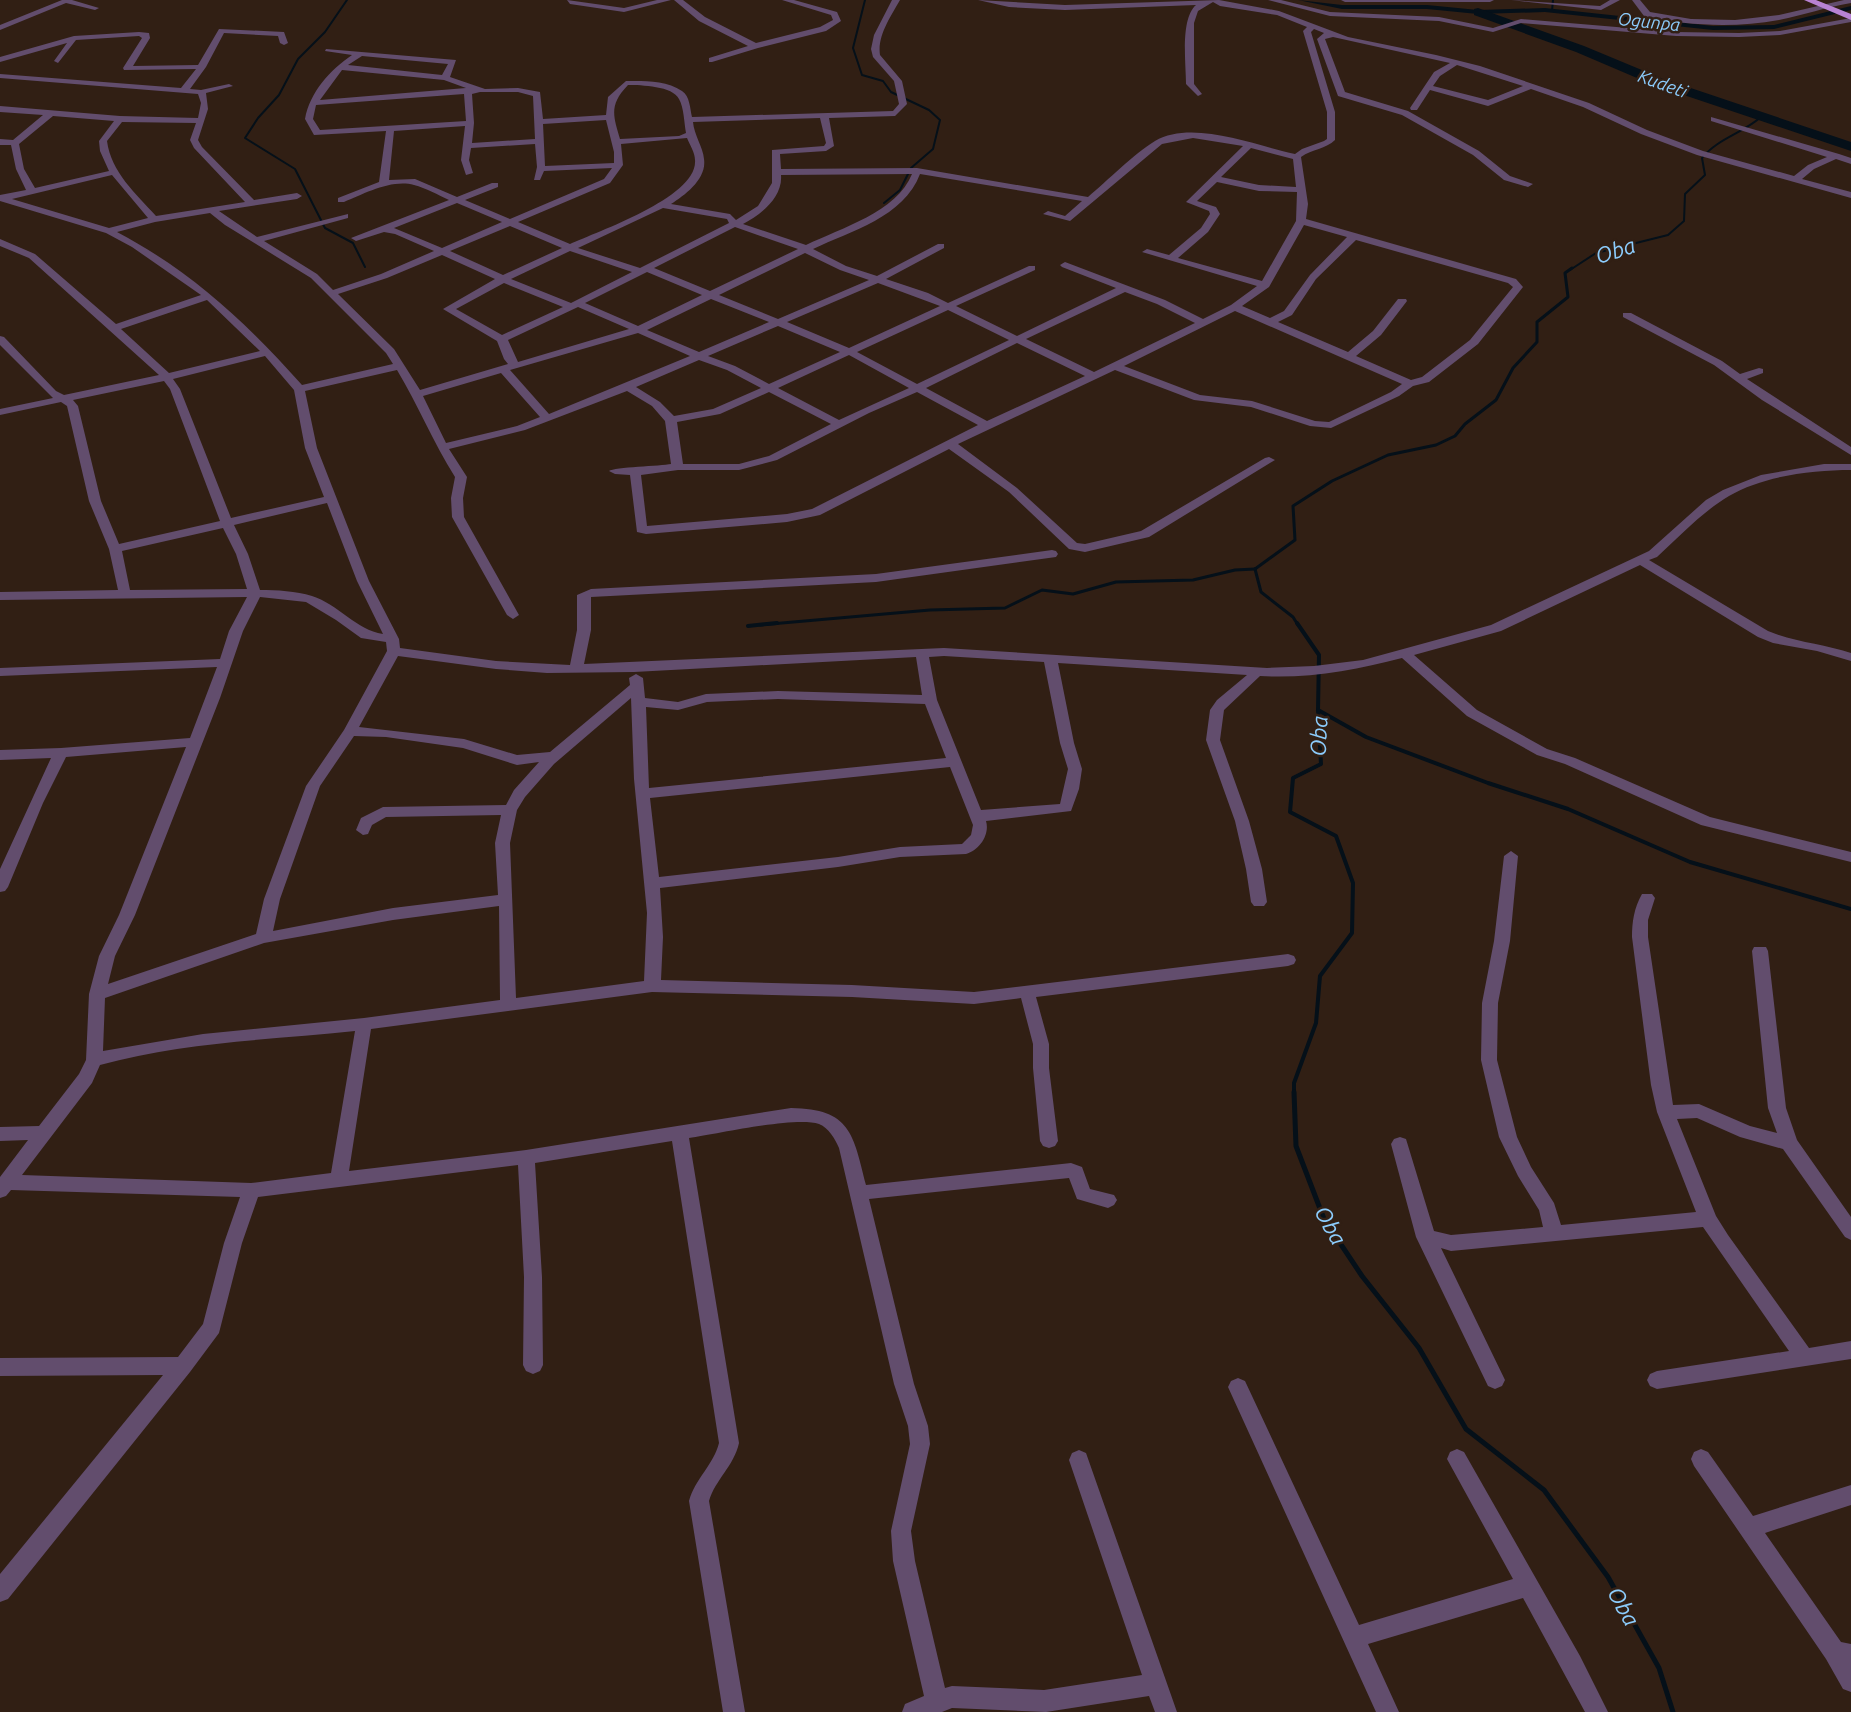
<svg xmlns="http://www.w3.org/2000/svg" width="1851" height="1712" font-family="Ubuntu,sans-serif">
	<style>
		.lines { fill: none; stroke-linecap: round; stroke-linejoin: round }
		.stream-far3 { stroke: #051019; stroke-width: 2 }
		.stream-far2 { stroke: #051019; stroke-width: 3 }
		.stream-far1 { stroke: #051019; stroke-width: 4 }
		.stream { stroke: #051019; stroke-width: 5 }
		.canal { fill: #051019; fill-rule: evenodd }
		.river { fill: #051019; fill-rule: evenodd }
		.minor { fill: #624d6d; fill-rule: evenodd }
		.highway { fill: #b882d2; fill-rule: evenodd }
		.labels { text-anchor: middle; dominant-baseline: central; stroke-width: 5; stroke-linejoin: round; paint-order: stroke }
		.far-water-label { font-size: 18px; font-style: italic; fill: #8cccfc; stroke: #311f14 }
		.water-label { font-size: 22px; font-style: italic; fill: #8cccfc; stroke: #311f14 }
	</style>
	<rect width="100%" height="100%" fill="#311f14"/>
	<g class="lines">
		<g class="stream-far3">
			<polyline points="347,0 325,32 298,59 279,95 258,118 245,138 295,169 325,228 353,243 365,267"/>
			<polyline points="865,0 853,48 862,75 883,81 891,92 929,110 940,120 933,149 911,168 900,190 884,203"/>
			<polyline points="1552,11 1553,0"/>
			<path d="M 1570,270 L 1596,253 L 1668,235 L 1684,221 L 1685,194 L 1705,175 L 1702,158 C 1718,138 1744,133 1762,116"/>
		</g>
		<g class="stream-far2">
			<polyline points="1255,569 1261,592 1293,617 1298,625"/>
			<polyline points="1255,569 1295,540 1293,506 1332,481 1388,455 1436,445 1455,436 1465,424 1496,400 1513,368 1537,342 1537,322 1568,297 1565,273 1572,268"/>
			<polyline points="760,625 930,610 1005,608 1042,590 1073,594 1116,582 1193,580 1235,570 1255,569"/>
		</g>
		<g class="stream-far1">
			<polyline points="748,626 777,623"/>
			<polyline points="1318,710 1366,737 1488,783 1568,809 1690,862 1851,909"/>
			<polyline points="1294,1094 1294,1083 1316,1023 1320,976 1352,933 1353,883 1336,836 1290,812 1293,778 1321,764 1318,710 1319,655 1297,623"/>
		</g>
		<polyline class="stream" points="1294,1092 1296,1146 1324,1219 1362,1276 1419,1348 1466,1429 1544,1490 1608,1577 1659,1668 1673,1712"/>
		<polygon class="canal" points="1298,0 1342,5 1427,5 1478,10 1545,8 1713,26 1774,25 1851,6 1851,10 1774,29 1713,30 1545,12 1478,14 1427,9 1342,9"/>
		<polygon class="river" points="1478,8 1584,46 1661,78 1851,142 1851,151 1651,84 1576,52 1474,15 1474,9"/>
		<g class="minor">
			<polygon points="62,0 72,0 99,8 95,10 66,3 0,30 0,25"/>
			<polygon points="567,0 624,8 657,0 671,0 624,12 570,4"/>
			<polygon points="674,0 683,0 705,17 756,43 820,27 833,20 831,15 782,0 794,0 837,12 841,21 826,31 758,48 712,62 709,62 709,58 748,46 699,21"/>
			<path d="M 892,0 L 900,0 C 891,16 877,36 880,55 L 902,81 L 907,104 L 895,116 L 829,118 L 834,146 L 826,151 L 780,154 L 781,169 L 917,168 L 1088,197 C 1107,181 1135,153 1155,141 C 1193,119 1256,146 1295,154 L 1302,149 L 1324,141 L 1327,139 L 1327,112 L 1303,31 L 1307,27 L 1277,15 L 1220,6 L 1213,2 L 1198,11 L 1194,23 L 1194,84 L 1202,94 L 1198,96 L 1186,84 C 1186,64 1180,19 1196,5 L 1065,10 L 1009,7 L 978,0 L 1065,5 L 1219,0 L 1279,11 L 1348,37 L 1436,55 L 1480,66 L 1589,103 L 1647,130 L 1703,151 L 1794,176 L 1808,165 L 1827,157 L 1711,121 L 1711,117 L 1839,154 L 1851,158 L 1851,164 L 1836,159 L 1814,169 L 1802,179 L 1851,192 L 1851,198 L 1697,155 L 1641,134 L 1583,107 L 1531,89 L 1488,106 L 1430,90 L 1417,110 L 1411,110 L 1410,108 L 1434,72 L 1450,63 L 1333,37 L 1325,39 L 1345,92 L 1408,111 L 1479,151 L 1510,176 L 1533,184 L 1528,187 L 1504,180 L 1473,155 L 1402,115 L 1338,96 L 1317,39 L 1324,33 L 1314,29 L 1311,32 L 1335,112 L 1335,140 C 1326,149 1312,149 1301,157 L 1308,204 L 1306,219 L 1516,279 L 1523,287 L 1478,344 L 1429,382 L 1413,386 L 1399,396 L 1331,428 L 1310,426 L 1251,407 L 1194,400 L 1115,370 L 958,444 L 1017,488 L 1077,543 L 1085,544 L 1141,531 L 1265,458 L 1269,457 L 1275,460 L 1149,537 L 1085,552 L 1069,549 L 1009,492 L 949,449 L 820,515 L 787,522 L 646,534 L 637,532 L 630,475 L 615,474 L 609,471 C 614,467 661,466 671,464 L 665,421 L 652,406 L 627,391 L 525,430 L 449,449 L 467,477 L 463,498 L 464,517 L 519,615 L 513,619 L 507,615 L 452,517 L 451,498 L 455,477 C 433,442 418,405 397,370 L 305,391 L 317,448 L 369,581 L 399,639 L 400,648 L 496,661 L 570,665 L 577,630 L 577,595 L 591,589 L 876,574 L 1052,550 L 1056,551 L 1058,554 L 1056,557 L 876,582 L 591,597 L 591,630 L 584,664 L 944,648 L 1267,668 L 1314,666 L 1363,660 L 1491,625 L 1649,551 L 1706,500 L 1723,490 L 1761,475 L 1824,464 L 1851,464 L 1851,470 C 1812,470 1763,476 1729,496 C 1702,512 1680,536 1657,557 L 1649,560 L 1768,631 C 1794,642 1824,644 1851,653 L 1851,661 L 1817,651 L 1773,643 L 1758,637 L 1640,565 L 1501,631 L 1414,655 L 1477,710 L 1547,749 L 1575,758 L 1710,817 L 1851,852 L 1851,862 L 1701,825 L 1565,764 L 1537,755 L 1467,716 L 1402,658 C 1356,670 1308,679 1260,676 L 1224,710 L 1220,740 L 1249,821 L 1262,869 L 1267,902 L 1264,906 L 1254,906 L 1251,902 L 1246,869 L 1235,821 L 1206,740 L 1210,710 L 1217,700 L 1247,675 L 1058,663 L 1074,743 L 1082,769 L 1079,789 L 1071,811 L 986,821 C 990,834 980,850 966,854 L 900,857 L 838,867 L 660,888 L 663,937 L 661,980 L 852,985 L 974,992 L 1288,954 L 1294,956 L 1296,960 L 1294,964 L 1288,966 L 1036,997 L 1049,1044 L 1049,1068 L 1058,1141 L 1055,1146 L 1049,1148 L 1043,1146 L 1040,1141 L 1033,1068 L 1033,1044 L 1021,998 L 974,1004 L 852,997 L 652,992 L 371,1029 L 349,1171 L 526,1150 L 791,1108 C 851,1109 853,1134 866,1185 L 1071,1163 L 1082,1167 L 1090,1189 L 1114,1195 L 1117,1200 L 1114,1205 L 1108,1208 L 1077,1199 L 1069,1178 L 869,1199 L 914,1384 L 928,1426 L 930,1444 L 911,1531 L 915,1561 L 945,1688 L 952,1686 L 1044,1690 L 1142,1675 L 1069,1460 L 1072,1453 L 1079,1450 L 1086,1453 L 1177,1712 L 1155,1712 L 1149,1696 L 1046,1712 L 952,1708 L 942,1712 L 902,1712 L 905,1704 L 924,1696 L 893,1561 L 891,1531 L 910,1444 L 908,1426 L 894,1384 L 839,1148 C 835,1139 829,1128 819,1124 C 795,1116 718,1134 689,1138 L 739,1443 C 734,1466 715,1480 709,1501 L 745,1712 L 723,1712 L 689,1501 C 695,1479 714,1464 719,1443 L 672,1141 L 535,1163 L 542,1277 L 543,1365 L 540,1371 L 533,1374 L 526,1371 L 523,1365 L 524,1277 L 518,1165 L 258,1197 L 242,1243 L 219,1333 L 190,1372 L 8,1599 L 0,1602 L 0,1574 L 163,1375 L 0,1376 L 0,1358 L 178,1357 L 203,1324 L 224,1243 L 240,1197 L 11,1190 L 6,1196 L 0,1198 L 0,1177 L 28,1140 L 0,1141 L 0,1127 L 39,1126 L 79,1074 L 86,1060 L 89,994 L 99,956 L 119,915 L 186,747 L 66,757 L 43,803 L 8,887 L 5,891 L 0,892 L 0,869 L 51,758 L 0,760 L 0,750 L 61,748 L 190,738 L 217,667 L 0,676 L 0,668 L 220,659 L 229,631 L 247,597 L 0,600 L 0,592 L 118,590 L 109,549 L 89,501 L 67,406 L 61,402 L 0,415 L 0,409 L 53,398 L 0,345 L 0,336 L 4,337 L 56,391 L 64,395 L 159,375 L 29,258 L 0,246 L 0,239 L 35,254 L 116,324 L 201,295 L 132,247 L 106,233 L 0,201 L 0,195 L 26,190 L 16,169 L 11,145 L 0,145 L 0,139 L 13,140 L 43,115 L 0,112 L 0,106 L 120,116 L 198,118 L 201,103 L 198,94 L 0,78 L 0,74 L 181,88 L 196,69 L 124,70 L 123,68 L 142,38 L 139,36 L 76,40 L 58,63 L 54,61 L 67,43 L 0,62 L 0,57 L 74,36 L 139,32 L 149,33 L 150,38 L 133,66 L 198,65 L 219,29 L 284,32 L 288,43 L 284,45 L 280,43 L 278,36 L 224,33 L 206,67 L 190,89 L 201,90 L 229,84 L 233,86 L 206,93 L 208,109 L 198,140 L 202,147 L 254,200 L 297,193 L 302,196 L 297,199 L 219,211 L 257,237 L 348,214 L 348,218 L 264,241 L 317,274 L 333,290 L 381,274 L 434,251 L 395,234 L 384,232 L 356,241 L 351,238 L 449,200 C 438,195 426,188 414,185 C 391,179 364,194 344,202 L 338,202 L 338,198 L 379,182 L 386,131 L 314,135 L 305,119 C 310,92 330,70 352,55 L 325,51 L 326,49 L 456,60 L 450,77 L 485,89 L 518,88 L 540,92 L 543,119 L 606,115 L 608,97 L 626,81 C 644,81 666,80 682,91 C 690,96 690,109 692,117 L 893,111 L 899,104 L 894,81 L 873,57 L 871,49 L 874,35 ZM 362,56 L 448,64 L 442,75 L 348,65 ZM 1457,65 L 1523,86 L 1488,100 L 1433,86 L 1440,76 ZM 342,70 L 444,80 L 466,88 L 320,100 ZM 628,85 C 641,85 673,86 679,99 C 684,108 684,122 686,133 L 679,136 L 620,139 C 613,115 609,105 628,85 ZM 480,92 L 518,92 L 533,96 L 535,139 L 472,143 L 474,123 L 472,94 ZM 464,94 L 466,121 L 320,130 L 313,119 L 316,105 ZM 53,116 L 114,121 L 99,141 L 100,151 L 109,171 L 35,188 L 24,169 L 19,144 ZM 820,118 L 826,143 L 824,146 L 772,150 L 772,183 L 758,206 L 736,220 L 730,214 L 671,204 C 685,195 707,179 704,159 C 703,147 694,135 693,122 ZM 606,120 L 614,152 L 614,163 L 545,166 L 543,124 ZM 122,122 L 196,123 L 190,140 L 194,148 L 245,202 L 156,216 C 136,194 111,172 107,141 ZM 465,126 L 461,160 L 466,175 L 473,173 L 469,160 L 471,148 L 535,144 L 537,167 L 534,180 L 540,180 L 544,171 L 612,168 L 604,179 L 510,219 L 465,200 L 498,187 L 498,183 L 492,183 L 457,197 L 415,179 L 389,180 L 394,131 ZM 687,138 C 690,145 695,153 695,160 C 698,197 598,231 570,244 L 518,222 L 610,183 L 623,165 L 621,144 ZM 1193,138 L 1243,146 L 1186,202 L 1209,211 L 1210,214 L 1201,228 L 1169,255 L 1147,249 L 1142,252 L 1257,286 L 1231,305 L 1203,319 L 1165,300 L 1065,262 L 1060,265 L 1062,267 L 1116,288 L 1017,336 L 956,306 L 1035,270 L 1035,266 L 1029,266 L 948,303 L 928,293 L 886,279 L 944,248 L 944,244 L 938,244 L 877,276 L 846,266 L 813,249 C 851,231 904,217 920,174 L 1082,201 L 1065,216 L 1048,211 L 1043,214 L 1070,221 L 1162,144 ZM 1251,148 L 1293,159 L 1296,187 L 1259,185 L 1221,177 ZM 912,174 C 897,212 841,228 806,245 L 743,224 C 761,215 783,197 781,175 ZM 112,175 L 148,218 L 109,228 L 12,199 ZM 1217,182 L 1259,191 L 1297,192 L 1296,221 L 1262,281 L 1178,258 L 1208,232 L 1220,214 L 1216,207 L 1197,201 ZM 457,203 L 502,222 L 442,248 L 394,228 ZM 663,208 L 727,219 L 729,223 L 640,268 L 578,248 ZM 210,213 L 225,225 L 311,278 L 386,353 L 393,364 L 302,385 C 247,323 191,271 117,232 L 155,222 ZM 1304,225 L 1347,237 L 1310,275 L 1284,311 L 1270,318 L 1242,306 L 1269,287 ZM 510,226 L 562,248 L 503,275 L 450,251 ZM 735,227 L 798,249 L 710,291 L 654,268 ZM 1356,240 L 1508,283 L 1513,287 L 1470,340 L 1422,377 L 1411,380 L 1356,356 L 1381,335 L 1407,301 L 1406,299 L 1398,299 L 1373,331 L 1348,352 L 1278,322 L 1292,315 L 1316,279 ZM 570,251 L 632,272 L 571,303 L 511,279 ZM 805,253 L 840,270 L 869,280 L 778,319 L 719,295 ZM 442,255 L 495,279 L 443,309 L 497,341 L 504,359 L 508,364 L 420,390 L 394,349 L 338,294 L 387,278 ZM 647,272 L 702,295 L 638,326 L 585,303 ZM 504,283 L 563,307 L 502,335 L 456,309 ZM 878,283 L 940,306 L 849,348 L 787,322 ZM 1125,292 L 1157,304 L 1195,323 L 1094,372 L 1026,339 ZM 711,299 L 769,322 L 699,352 L 647,330 ZM 207,300 L 260,351 L 169,373 L 121,329 ZM 578,307 L 629,329 L 518,362 L 508,340 ZM 948,310 L 1009,340 L 917,384 L 857,352 ZM 1235,311 L 1402,384 L 1391,392 L 1329,422 L 1315,421 L 1252,401 L 1200,395 L 1124,366 ZM 778,326 L 840,352 L 769,384 L 735,366 L 708,356 ZM 638,333 L 690,356 L 549,414 L 510,370 ZM 1017,343 L 1085,376 L 987,421 L 926,388 ZM 849,355 L 909,388 L 839,420 L 778,388 ZM 265,356 L 294,390 L 305,448 L 324,497 L 231,518 L 180,389 L 173,379 ZM 699,360 L 727,370 L 761,388 L 713,409 L 674,416 L 660,402 L 636,387 ZM 501,373 L 540,417 L 517,426 L 446,443 L 423,396 ZM 164,381 L 170,389 L 220,521 L 119,544 L 101,501 L 78,406 L 73,400 ZM 769,392 L 831,424 L 769,456 L 739,464 L 683,464 L 677,422 L 720,414 ZM 917,392 L 978,425 L 812,509 L 787,514 L 647,526 L 641,475 L 678,470 L 739,470 L 777,460 L 869,413 ZM 327,503 L 357,581 L 383,634 C 356,630 338,604 312,596 C 296,591 277,590 260,590 L 248,554 L 234,525 ZM 223,528 L 236,554 L 247,589 L 130,590 L 122,551 ZM 260,597 L 306,602 L 336,620 L 361,638 L 386,642 L 387,651 L 344,730 L 306,786 L 264,899 L 256,934 L 108,984 L 115,956 L 135,915 L 220,698 L 243,631 ZM 398,656 L 496,669 L 547,673 L 634,672 L 916,657 L 922,695 L 778,691 L 706,694 L 678,702 L 645,698 L 643,678 L 636,674 L 629,678 L 630,685 L 550,752 L 517,755 L 464,739 L 359,727 ZM 944,656 L 1044,662 L 1060,743 L 1068,769 L 1060,804 L 981,810 L 937,700 L 929,657 ZM 631,698 L 634,779 L 647,913 L 644,981 L 516,998 L 510,843 L 517,810 L 525,797 L 554,764 ZM 778,699 L 925,704 L 946,758 L 649,788 L 646,707 L 678,710 L 707,702 ZM 354,736 L 386,737 L 463,748 L 517,765 L 539,762 L 514,790 L 506,805 L 383,807 L 361,818 L 356,830 L 363,835 L 368,834 L 372,825 L 386,817 L 501,815 L 495,843 L 498,895 L 393,908 L 273,931 L 280,899 L 320,786 ZM 950,767 L 973,825 L 971,835 L 962,844 L 900,847 L 838,857 L 659,877 L 650,798 ZM 499,906 L 500,1000 L 364,1018 L 203,1034 L 103,1051 L 105,998 L 264,943 L 393,920 ZM 355,1031 L 331,1173 L 251,1183 L 22,1175 L 92,1083 L 100,1065 C 182,1042 271,1040 355,1031 Z"/>
			<polygon points="1268,0 1281,0 1330,12 1439,17 1493,28 1521,19 1676,32 1739,33 1780,31 1851,18 1851,22 1780,35 1739,37 1676,36 1521,23 1493,32 1439,21 1330,16"/>
			<polygon points="1341,0 1494,0 1490,2 1345,2"/>
			<polygon points="1511,0 1600,6 1610,0 1620,0 1601,10"/>
			<path d="M 1632,0 L 1640,0 L 1650,12 L 1691,19 L 1735,20 L 1779,15 L 1844,0 L 1851,0 L 1851,3 C 1826,7 1804,15 1779,20 C 1734,28 1689,26 1644,16 Z"/>
			<polygon points="1623,313 1631,313 1722,361 1740,374 1759,368 1763,369 1763,373 1747,379 1851,447 1851,455 1762,400 1714,365 1623,317"/>
			<path d="M 1511,851 L 1518,856 L 1510,941 L 1498,1003 L 1497,1060 L 1517,1137 L 1531,1167 L 1554,1203 L 1561,1225 L 1696,1212 L 1657,1112 L 1651,1085 L 1632,937 C 1632,922 1634,908 1642,894 L 1652,894 L 1655,898 L 1648,920 L 1648,937 L 1673,1105 L 1699,1104 L 1750,1126 L 1777,1133 L 1768,1108 L 1752,951 L 1754,947 L 1766,947 L 1768,951 L 1786,1108 L 1797,1140 L 1851,1217 L 1851,1240 L 1845,1237 L 1783,1149 L 1740,1137 L 1697,1118 L 1677,1119 L 1716,1216 L 1728,1235 L 1809,1348 L 1851,1341 L 1851,1359 L 1657,1389 L 1650,1386 L 1647,1380 L 1650,1374 L 1657,1371 L 1789,1351 L 1703,1227 L 1451,1251 L 1441,1248 L 1505,1380 L 1502,1386 L 1495,1389 L 1488,1386 L 1416,1237 L 1391,1144 L 1394,1139 L 1400,1137 L 1406,1139 L 1434,1231 L 1451,1235 L 1543,1227 L 1539,1210 L 1518,1176 L 1499,1137 L 1481,1060 L 1482,1003 L 1494,941 L 1504,856 Z"/>
			<polygon points="1238,1378 1245,1381 1359,1625 1513,1579 1447,1459 1450,1452 1457,1449 1464,1452 1580,1656 1608,1712 1585,1712 1523,1598 1368,1644 1399,1712 1376,1712 1228,1387 1231,1381"/>
			<polygon points="1701,1449 1708,1452 1753,1516 1851,1485 1851,1505 1765,1533 1841,1642 1851,1644 1851,1692 1843,1689 1826,1659 1694,1466 1691,1459 1694,1452"/>
		</g>
		<polygon class="highway" points="1804,0 1816,0 1851,14 1851,20"/>
	</g>
	<g class="labels">
		<g class="far-water-label">
			<text transform="translate(1649 21) rotate(6)">Ogunpa</text>
			<text transform="translate(1663 83) rotate(20)">Kudeti</text>
		</g>
		<g class="water-label">
			<text transform="translate(1615 250) rotate(-18)">Oba</text>
			<text transform="translate(1318 736) rotate(-87)">Oba</text>
			<text transform="translate(1331 1225) rotate(61)">Oba</text>
			<text transform="translate(1624 1606) rotate(61)">Oba</text>
		</g>
	</g>
</svg>
